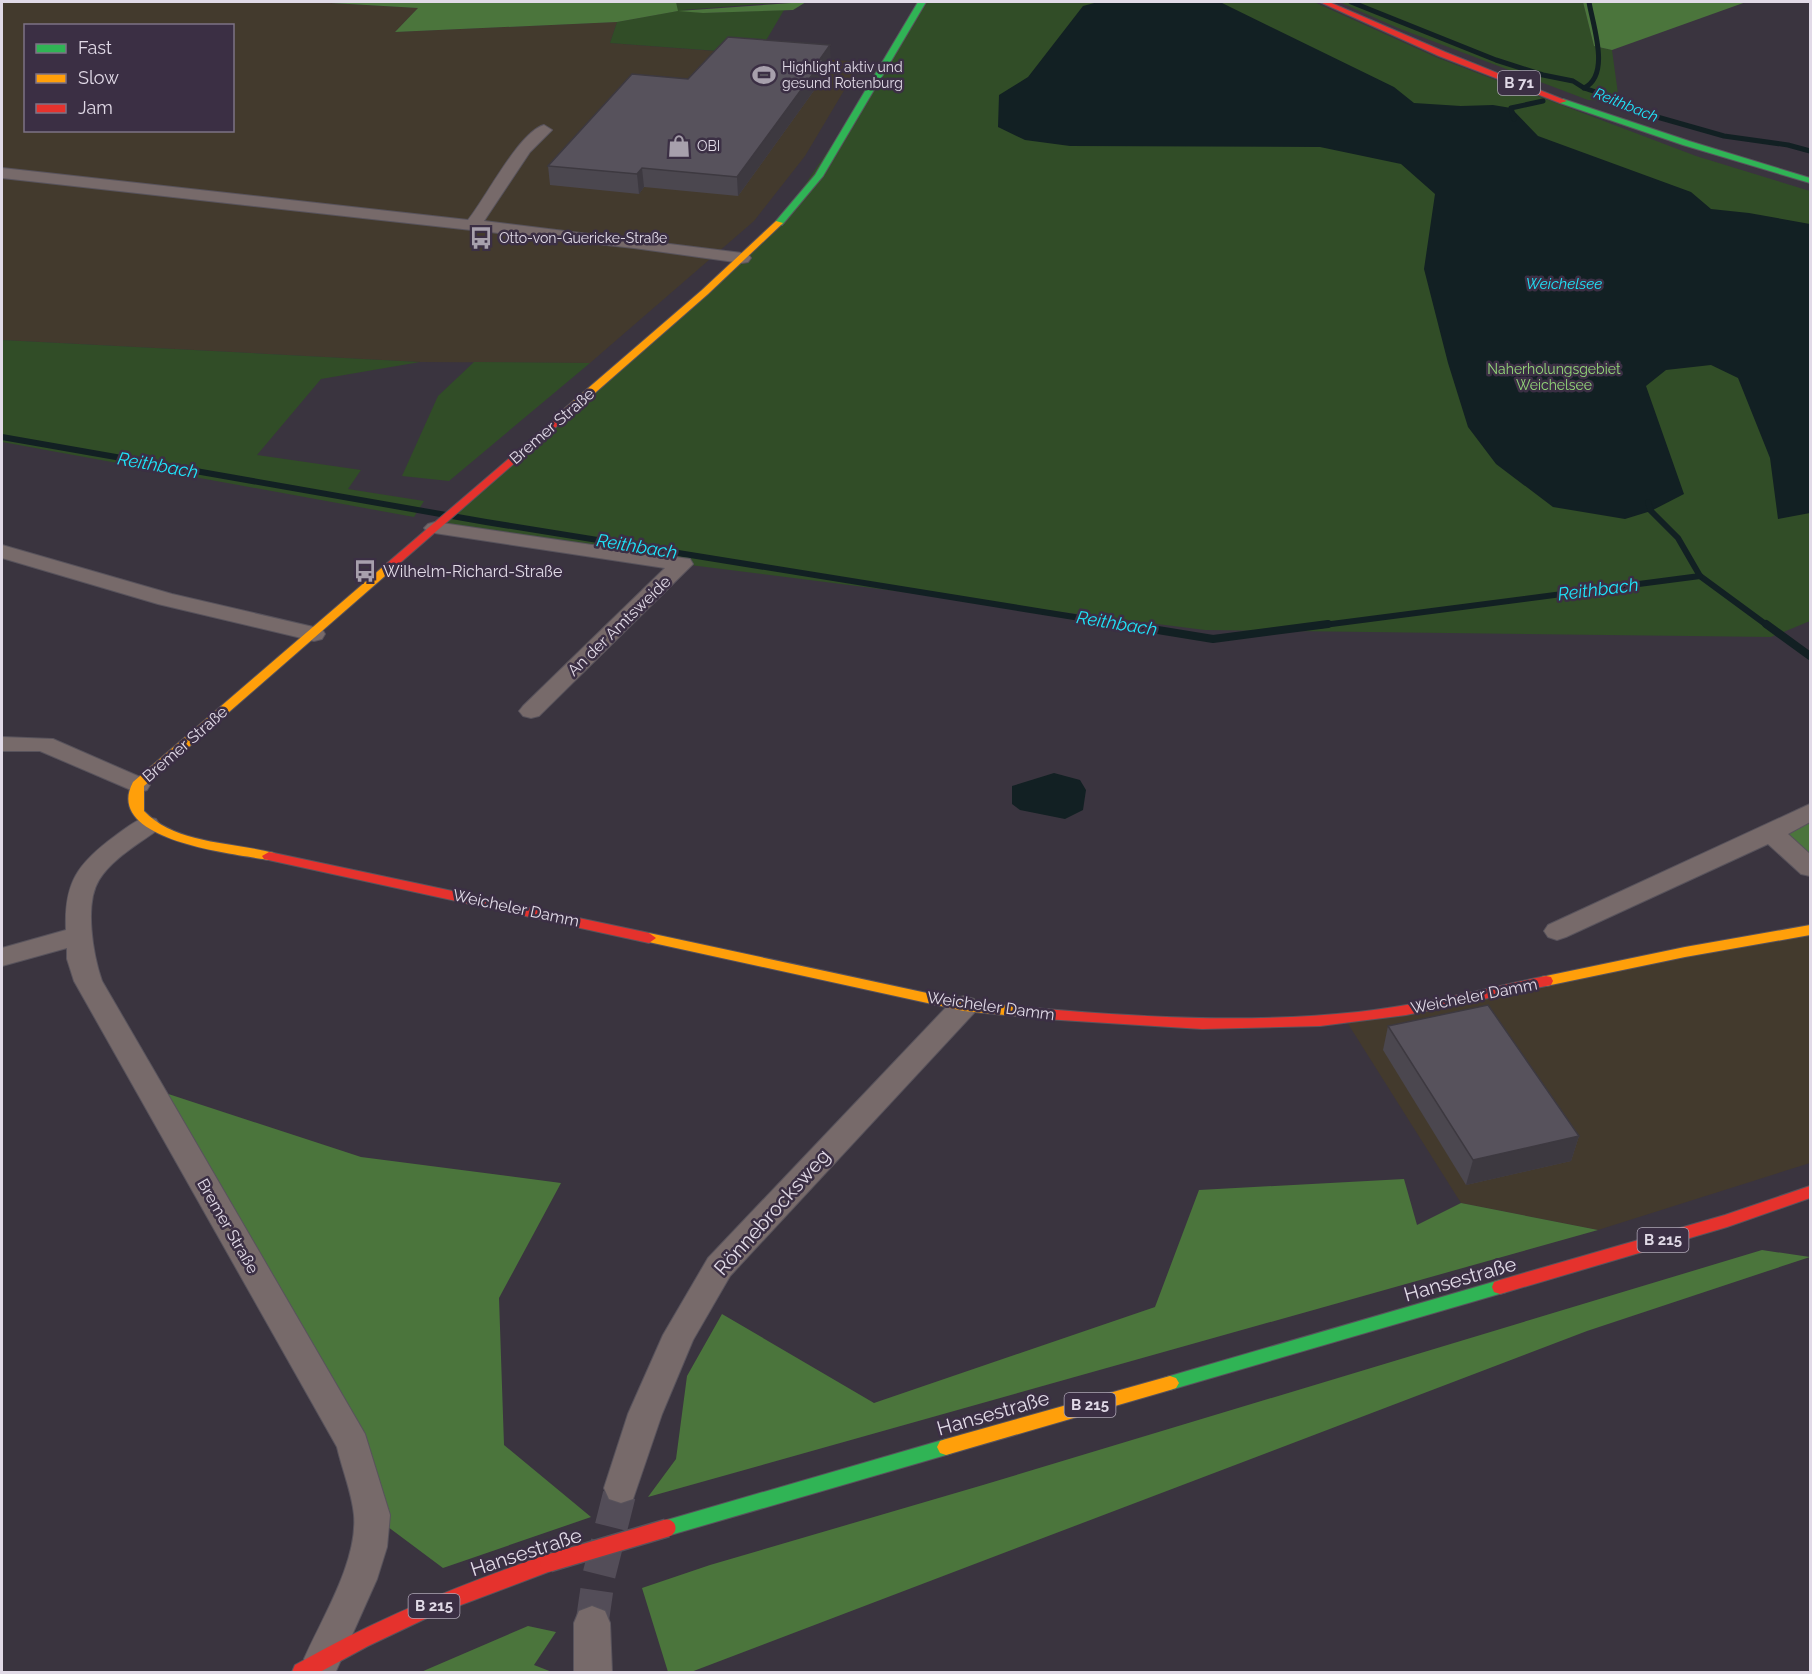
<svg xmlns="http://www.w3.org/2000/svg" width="1812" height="1674" font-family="Raleway,sans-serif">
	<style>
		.commercial { fill: #433a2d; fill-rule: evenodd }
		.green { fill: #314d27 }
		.forest { fill: #4b753c }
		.water { fill: #122023 }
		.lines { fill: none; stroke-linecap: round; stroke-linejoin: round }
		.stream-far2 { stroke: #122023; stroke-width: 5 }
		.stream-far1 { stroke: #122023; stroke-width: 6 }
		.stream { stroke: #122023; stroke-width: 8 }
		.street-tunnel { stroke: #534d58; stroke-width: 33; stroke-dasharray: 33 16; stroke-linecap: butt }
		.street-casing { stroke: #58535c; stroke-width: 2 }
		.fast-casing { stroke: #58535c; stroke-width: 2 }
		.slow-casing { stroke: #58535c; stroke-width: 2 }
		.jam-casing { stroke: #58535c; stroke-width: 2 }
		.street { fill: #776a6a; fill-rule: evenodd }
		.fast { fill: #30b455; fill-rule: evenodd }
		.slow { fill: #ff9f0a; fill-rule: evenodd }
		.jam { fill: #e5322d; fill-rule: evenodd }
		.jam-bridge-casing { stroke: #58535c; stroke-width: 20; stroke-linecap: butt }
		.jam-bridge { stroke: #e5322d; stroke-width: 17 }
		.wall { fill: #4b474f }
		.shaded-wall { fill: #3d3940 }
		.building { fill: #57525c; stroke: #3d3940; stroke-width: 1.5 }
		.labels { text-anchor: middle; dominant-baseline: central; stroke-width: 5; stroke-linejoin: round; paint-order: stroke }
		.far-poi-label { font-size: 14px; fill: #e1dae7; stroke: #3b2f44; text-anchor: start }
		.far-park-label { font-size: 14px; fill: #93d679; stroke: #3b2f44 }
		.shield { fill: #3b2f44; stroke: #afa7b6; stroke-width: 1.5 }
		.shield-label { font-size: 15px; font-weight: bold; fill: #e1dae7 }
		.far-water-label { font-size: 15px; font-style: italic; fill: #1fe5fa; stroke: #3b2f44 }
		.street-label { font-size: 16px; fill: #e1dae7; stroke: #3b2f44 }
		.poi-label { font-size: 16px; fill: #e1dae7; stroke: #3b2f44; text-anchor: start }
		.water-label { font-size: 18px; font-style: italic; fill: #1fe5fa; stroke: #3b2f44 }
		.near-street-label { font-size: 20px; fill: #e1dae7; stroke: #3b2f44 }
	</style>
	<rect width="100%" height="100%" fill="#3a343f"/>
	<g class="commercial">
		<path d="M 2,2 L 314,2 L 418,8 L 395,32 L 617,22 L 610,43 L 861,62 L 805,156 L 754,221 L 590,363 L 420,362 L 2,340 ZM 26,26 L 232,26 L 232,130 L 26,130 Z"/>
		<polygon points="1810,930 1810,1163 1598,1230 1461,1203 1345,1019"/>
	</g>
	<g class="green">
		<polygon points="676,2 789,2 682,10 703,13 784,10 758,54 610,43 617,22 677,11"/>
		<polygon points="922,2 1314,2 1438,58 1696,156 1810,191 1810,621 1771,637 1205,630 682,564 435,528 779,223 863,99"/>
		<polygon points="1339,2 1583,2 1594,46 1612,50 1619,101 1588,100 1398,28"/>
		<polygon points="2,340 420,362 321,379 257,455 361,470 348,489 424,501 414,517 2,442"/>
		<polygon points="474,362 590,363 449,481 402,476 438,396"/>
	</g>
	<g class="forest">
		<polygon points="314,2 676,2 678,11 806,2 793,10 703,13 678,11 617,22 395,32 418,8"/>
		<polygon points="1583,2 1746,2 1612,50 1594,46"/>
		<polygon points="1810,812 1810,868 1771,833"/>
		<polygon points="147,1087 361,1157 561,1183 499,1298 504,1445 591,1517 443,1568 372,1515 364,1477"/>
		<polygon points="1404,1179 1417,1225 1461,1203 1598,1230 648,1497 676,1459 687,1376 722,1314 874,1403 1155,1307 1199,1190"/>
		<polygon points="1762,1250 1810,1257 1587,1331 691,1672 668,1672 642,1588 710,1565 983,1485"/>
		<polygon points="528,1626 556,1632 534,1665 552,1672 421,1672"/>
	</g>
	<g class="water">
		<polygon points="1098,2 1220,2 1394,87 1414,103 1461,106 1493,105 1511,108 1538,136 1691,192 1711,209 1749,213 1810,224 1810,513 1778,519 1770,458 1738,378 1711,365 1666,370 1646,386 1684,494 1651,511 1625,519 1553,507 1496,464 1468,427 1448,363 1424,269 1435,194 1401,164 1320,147 1070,146 1025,140 998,127 999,95 1028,77 1083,6"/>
		<polygon points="1054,773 1080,780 1086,790 1083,810 1065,819 1020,810 1012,804 1012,786"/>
	</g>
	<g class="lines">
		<g class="stream-far2">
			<polyline points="1351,2 1496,60 1543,75 1573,81 1584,88 1602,94 1622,107 1724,136 1788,145 1810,151"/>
			<path d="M 1584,88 C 1611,75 1593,26 1589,2"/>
			<polyline points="1514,119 1511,108 1543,101"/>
		</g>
		<g class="stream-far1">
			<polyline points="2,437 486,522 1130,626"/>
			<polyline points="1700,576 1768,626"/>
			<polyline points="1316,626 1700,576 1678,538 1651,511 1648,502"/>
		</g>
		<g class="stream">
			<polyline points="1121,624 1213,639 1328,624"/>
			<polyline points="1766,624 1810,656"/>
		</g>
		<polyline class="street-tunnel" points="592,1623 599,1575 621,1488"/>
		<g class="street-casing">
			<g id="street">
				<path d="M 544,125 L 552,130 L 530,152 L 484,221 L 742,253 L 748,254 L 751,258 L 748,262 L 742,263 L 634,248 L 2,178 L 2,168 L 468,220 C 486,198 519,132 544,125 Z"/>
				<polygon points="435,522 682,558 690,559 693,564 539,716 531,718 523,716 519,711 523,706 665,568 428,532 424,528 428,524"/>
				<polygon points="2,545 172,594 322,629 325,634 322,639 314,641 158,604 2,558"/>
				<polygon points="2,737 53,739 147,780 150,785 147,790 138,793 40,751 2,751"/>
				<polygon points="1810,804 1810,822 1788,834 1810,854 1810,876 1801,874 1768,844 1566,937 1557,940 1548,937 1544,931 1548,925"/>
				<path d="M 147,817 L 156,819 L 160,825 L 156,831 C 137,845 112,859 99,880 C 84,904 93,955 102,981 L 365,1434 L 390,1515 L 387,1547 L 377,1579 L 336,1671 L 334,1672 L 310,1671 L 304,1659 C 322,1618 358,1561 354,1515 C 352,1493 342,1469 337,1447 L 74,981 L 67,959 L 67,948 L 2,966 L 2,948 L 66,930 C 64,883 77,864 115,836 C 125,829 135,820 147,817 Z"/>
				<polygon points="964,996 974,999 978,1006 974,1013 730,1276 693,1340 662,1414 633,1499 621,1503 609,1499 604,1488 628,1414 663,1335 708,1258 954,999"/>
				<polygon points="592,1606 605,1611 610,1623 612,1672 574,1672 574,1623 579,1611"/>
			</g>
		</g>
		<g class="fast-casing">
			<g id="fast">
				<polygon points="918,2 926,2 823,176 782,225 776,225 776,221 815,175"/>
				<polygon points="1563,99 1689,141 1810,178 1810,183 1683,145 1560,103 1559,101"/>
				<polygon points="1500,1280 1506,1282 1508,1287 1506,1292 1170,1390 1164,1388 1161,1383 1164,1378 1170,1376"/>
				<polygon points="946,1439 952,1441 955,1447 952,1453 946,1455 667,1536 660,1534 658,1528 660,1522 667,1520"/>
			</g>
		</g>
		<g class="slow-casing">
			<g id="slow">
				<polygon points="776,221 783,223 708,294 572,413 564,413 564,409 702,290"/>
				<path d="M 389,564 L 393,565 L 393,569 L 144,786 L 144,811 C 175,844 232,842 274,853 L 276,856 L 274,859 L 269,860 C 235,854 102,841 133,782 L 385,565 Z"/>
				<polygon points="1810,925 1810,935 1685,957 1546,986 1541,985 1539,981 1541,977 1546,976 1685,947"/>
				<polygon points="649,933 964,1001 1045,1009 1050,1010 1052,1014 1050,1018 1045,1019 964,1011 644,941 642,938"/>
				<polygon points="1170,1376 1176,1378 1179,1383 1176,1388 1170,1390 946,1455 940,1453 937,1447 940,1441 946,1439"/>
			</g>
		</g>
		<g class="jam-casing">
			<g id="jam">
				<polygon points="1320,2 1329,2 1445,52 1567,101 1560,103 1439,56"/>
				<polygon points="568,408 573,411 572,413 393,569 385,569 385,565"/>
				<polygon points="269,852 649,933 656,938 649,943 264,859 262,856"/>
				<path d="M 1546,976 L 1551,977 L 1553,981 L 1551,985 L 1406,1015 L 1320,1026 L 1202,1029 L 1045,1019 L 1040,1018 L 1038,1014 L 1040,1010 L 1045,1009 C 1149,1018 1254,1023 1358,1012 C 1422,1005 1484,989 1546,976 Z"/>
				<polygon points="1810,1186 1810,1198 1727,1227 1500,1294 1494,1292 1492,1287 1494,1282 1500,1280 1725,1215"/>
				<path d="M 549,1554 L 556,1557 L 559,1563 L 556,1569 L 429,1617 L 368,1646 L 320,1672 L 292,1672 L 295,1665 C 376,1619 461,1584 549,1554 Z"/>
			</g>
		</g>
		<use href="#street" class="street"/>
		<use href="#fast" class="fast"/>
		<use href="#slow" class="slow"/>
		<use href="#jam" class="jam"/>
		<g class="jam-bridge-casing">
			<polyline id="jam-bridge" points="549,1563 667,1528"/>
		</g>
		<use href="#jam-bridge" class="jam-bridge"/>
	</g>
	<g class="wall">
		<polygon points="831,63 823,73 823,78 738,196 644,187 639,194 550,185 548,166 688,79"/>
		<polygon points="1388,1026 1579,1136 1571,1161 1466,1185 1383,1050"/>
	</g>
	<g class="shaded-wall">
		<polygon points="830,45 831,63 823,73 823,78 738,196 737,177"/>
		<polygon points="642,168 644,187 639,194 637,174"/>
		<polygon points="1579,1136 1571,1161 1466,1185 1473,1160"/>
	</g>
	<g class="building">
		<polygon points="728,37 830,45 820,59 823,60 737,177 642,168 637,174 548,166 632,74 688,79"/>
		<polygon points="1488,1005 1579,1136 1473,1160 1388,1026"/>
	</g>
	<defs>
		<g id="stadium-bare" transform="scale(1.8)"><path d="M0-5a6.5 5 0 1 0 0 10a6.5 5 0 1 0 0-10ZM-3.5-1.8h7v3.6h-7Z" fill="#a7a0ac" stroke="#3b2f44" stroke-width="2.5" paint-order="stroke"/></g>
		<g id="shop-bare" transform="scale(1.8)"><path d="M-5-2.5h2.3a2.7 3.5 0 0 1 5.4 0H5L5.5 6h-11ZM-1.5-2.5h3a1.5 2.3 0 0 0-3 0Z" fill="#a7a0ac" stroke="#3b2f44" stroke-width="2.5" paint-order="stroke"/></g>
		<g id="bus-bare" transform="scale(1.8)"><path d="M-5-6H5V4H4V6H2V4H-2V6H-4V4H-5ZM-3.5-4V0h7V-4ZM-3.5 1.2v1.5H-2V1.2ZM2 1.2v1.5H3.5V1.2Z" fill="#a7a0ac" stroke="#3b2f44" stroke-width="2.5" paint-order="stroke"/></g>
	</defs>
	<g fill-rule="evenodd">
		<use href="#stadium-bare" x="764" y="75"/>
		<use href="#shop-bare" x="679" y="146"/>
		<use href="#bus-bare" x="481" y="238"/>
		<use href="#bus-bare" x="365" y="571"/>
	</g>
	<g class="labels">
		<g class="far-poi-label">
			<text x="782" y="67">Highlight aktiv und<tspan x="782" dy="16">gesund Rotenburg</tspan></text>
			<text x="697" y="146">OBI</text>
			<text x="499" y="238">Otto-von-Guericke-Straße</text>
		</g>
		<g class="far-park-label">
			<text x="1554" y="369">Naherholungsgebiet<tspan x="1554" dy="16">Weichelsee</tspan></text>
		</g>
		<g class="shield">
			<rect x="1498" y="71" width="42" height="24" rx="4.5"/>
			<rect x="1637.5" y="1228" width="51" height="24" rx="4.5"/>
			<rect x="1064.5" y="1393" width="51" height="24" rx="4.5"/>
			<rect x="408.5" y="1594" width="51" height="24" rx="4.5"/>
		</g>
		<g class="shield-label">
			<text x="1519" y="83">B 71</text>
			<text x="1663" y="1240">B 215</text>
			<text x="1090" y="1405">B 215</text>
			<text x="434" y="1606">B 215</text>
		</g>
		<g class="far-water-label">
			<text transform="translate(1626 105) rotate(22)">Reithbach</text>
			<text x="1564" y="284">Weichelsee</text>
		</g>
		<g class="street-label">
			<text transform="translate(552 426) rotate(-41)">Bremer Straße</text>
			<text transform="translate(619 626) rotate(-44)">An der Amtsweide</text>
			<text transform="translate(185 744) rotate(-41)">Bremer Straße</text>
			<text transform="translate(516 908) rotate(12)">Weicheler Damm</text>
			<text transform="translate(1474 996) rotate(-11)">Weicheler Damm</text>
			<text transform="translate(991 1006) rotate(8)">Weicheler Damm</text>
			<text transform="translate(228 1226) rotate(60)">Bremer Straße</text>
		</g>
		<g class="poi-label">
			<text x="383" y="571">Wilhelm-Richard-Straße</text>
		</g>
		<g class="water-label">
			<text transform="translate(158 465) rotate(10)">Reithbach</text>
			<text transform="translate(637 546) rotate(9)">Reithbach</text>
			<text transform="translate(1598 589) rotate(-7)">Reithbach</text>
			<text transform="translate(1117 623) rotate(9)">Reithbach</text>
		</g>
		<g class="near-street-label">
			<text transform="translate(772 1212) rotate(-48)">Rönnebrocksweg</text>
			<text transform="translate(1460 1279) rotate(-16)">Hansestraße</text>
			<text transform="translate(993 1413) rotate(-16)">Hansestraße</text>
			<text transform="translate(526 1552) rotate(-18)">Hansestraße</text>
		</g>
	</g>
	<rect width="1812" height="1674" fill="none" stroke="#e1dae7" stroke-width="6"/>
	<rect x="24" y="24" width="210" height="108" fill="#3b2f44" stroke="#7d7385" stroke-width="1.5"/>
	<rect x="36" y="44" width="30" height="9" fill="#30b455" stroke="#7d7385" stroke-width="1.5"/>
	<text x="78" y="54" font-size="18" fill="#e1dae7">Fast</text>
	<rect x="36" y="74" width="30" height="9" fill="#ff9f0a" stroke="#7d7385" stroke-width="1.5"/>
	<text x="78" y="84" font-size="18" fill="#e1dae7">Slow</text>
	<rect x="36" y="104" width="30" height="9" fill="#e5322d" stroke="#7d7385" stroke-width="1.5"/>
	<text x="78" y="114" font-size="18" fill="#e1dae7">Jam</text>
</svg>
